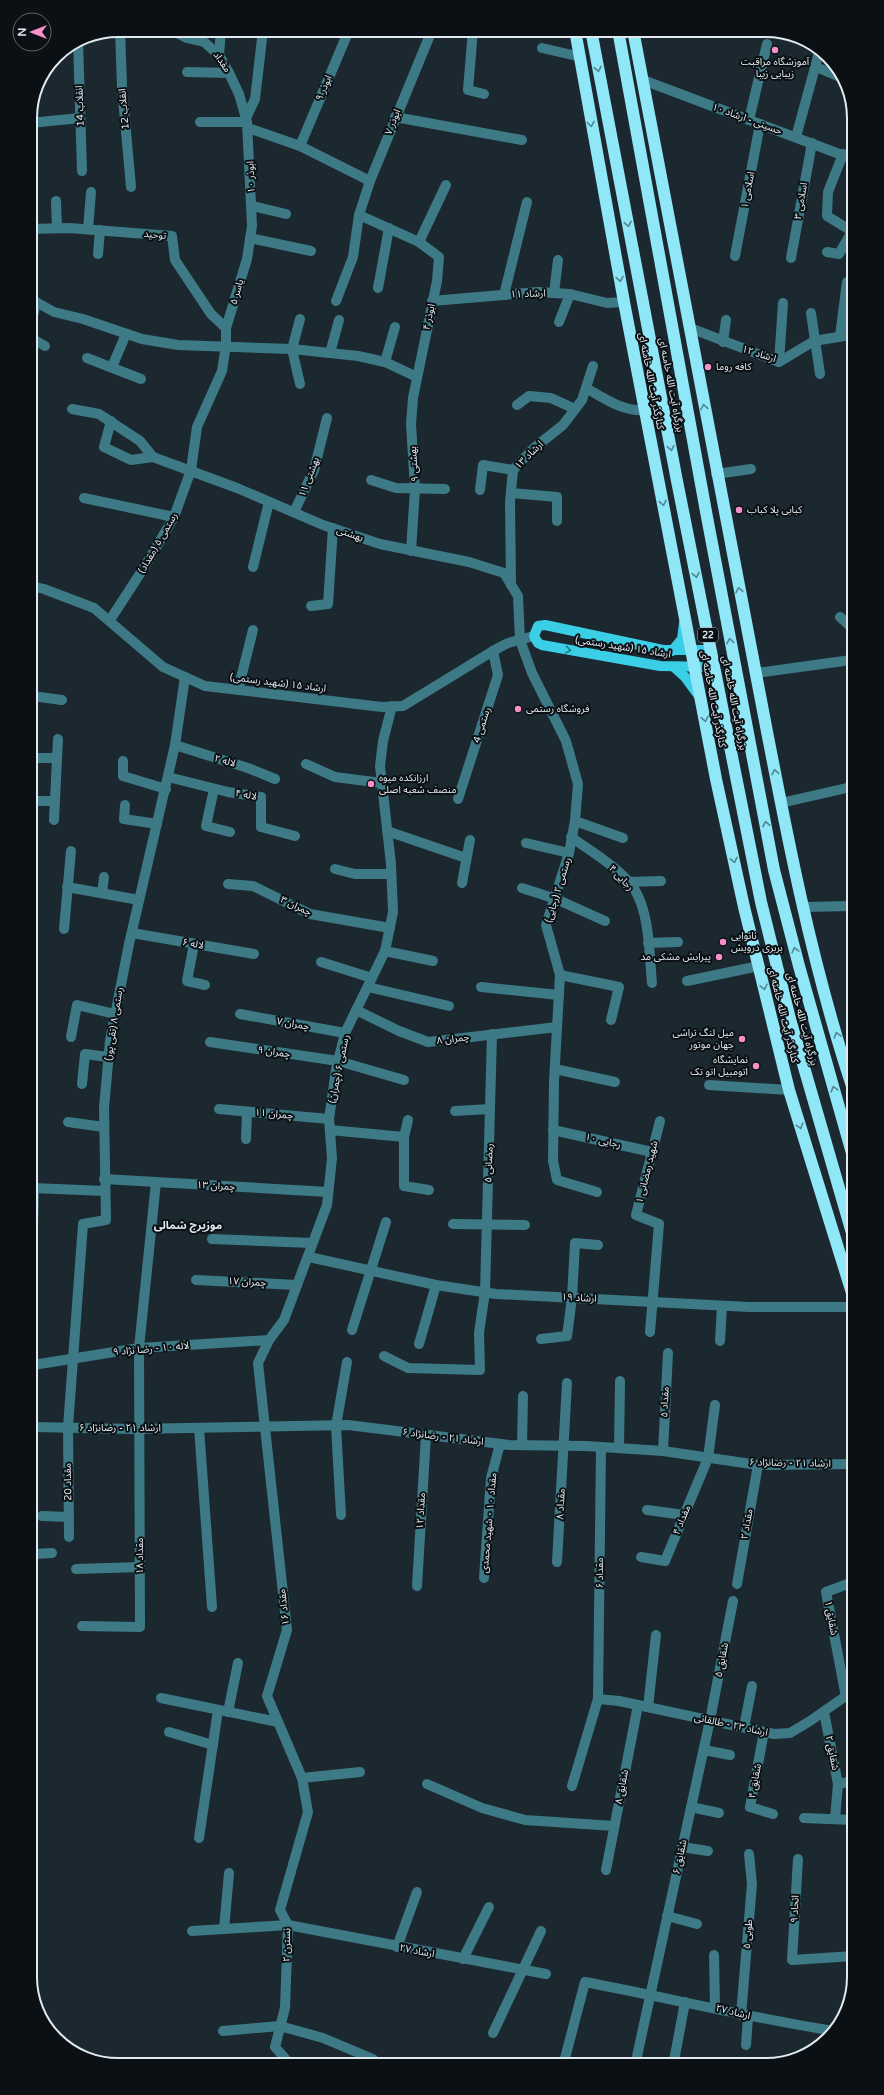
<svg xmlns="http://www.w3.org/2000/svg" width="884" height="2095" font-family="'Varela Round','Noto Sans Arabic',sans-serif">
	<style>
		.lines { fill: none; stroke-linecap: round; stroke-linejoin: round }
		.minor { stroke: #3d7a85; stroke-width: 10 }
		.major { stroke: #3acee7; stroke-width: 10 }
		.highway { stroke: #8fe7f8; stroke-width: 12 }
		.oneway { stroke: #538691 }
		.oneway2 { stroke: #247888 }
		.poi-dot { fill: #f98fc9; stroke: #0a1014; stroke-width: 1.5 }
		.labels { text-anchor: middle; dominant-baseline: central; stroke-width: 4; stroke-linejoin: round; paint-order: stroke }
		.shield { fill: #0a1014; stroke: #a1a9ad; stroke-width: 1 }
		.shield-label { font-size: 9px; font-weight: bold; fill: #e2eaef }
		.street-label { font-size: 10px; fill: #e2eaef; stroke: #0a1014 }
		.poi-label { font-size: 10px; fill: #e2eaef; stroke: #0a1014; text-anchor: start }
		.neighbourhood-label { font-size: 11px; font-weight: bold; fill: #e2eaef; stroke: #0a1014 }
		.rim { fill: none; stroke: #e2eaef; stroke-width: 2 }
	</style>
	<rect width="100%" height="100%" fill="#1b2830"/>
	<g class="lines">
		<g class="minor">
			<polyline points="120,30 122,87 131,187"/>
			<polyline points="473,30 468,90 484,94"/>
			<polyline points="78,41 82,171"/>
			<polyline points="542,48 581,57"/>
			<polyline points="219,55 221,30"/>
			<polyline points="816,67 840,77"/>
			<polyline points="187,72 229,73"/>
			<polyline points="643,80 850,158"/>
			<polyline points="247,116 255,99 263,30"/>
			<polyline points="395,117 522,140"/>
			<polyline points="749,120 767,44"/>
			<polyline points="200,122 247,122"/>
			<polyline points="30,123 80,118"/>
			<polyline points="248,128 300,146 370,181"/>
			<polyline points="796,137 820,49"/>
			<polyline points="300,146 349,30"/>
			<polyline points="843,154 828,192 827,216 850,230"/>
			<polyline points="56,201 57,228"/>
			<polyline points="252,206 286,214"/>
			<polyline points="359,215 419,242 439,257 437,281 413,398 411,424 415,489 411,551"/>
			<polyline points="30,229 69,228 172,236 175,260 211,314 226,328"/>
			<polyline points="88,229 91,192"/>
			<polyline points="250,238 311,251"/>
			<polyline points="419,242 446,185"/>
			<polyline points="827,252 839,254 850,235"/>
			<polyline points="98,254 100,230"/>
			<polyline points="735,256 760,124"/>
			<polyline points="791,258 812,143"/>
			<polyline points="378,288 389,228"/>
			<polyline points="554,293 558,260"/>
			<polyline points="504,295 527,202"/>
			<polyline points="31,301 36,302 54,312 83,319 142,339 178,345 292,349 358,356 385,362 417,377"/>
			<polyline points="336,301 353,257 359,215 370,181 432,30"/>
			<polyline points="432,301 538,292 570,294 607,303 624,302"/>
			<polyline points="811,313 820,374"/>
			<polyline points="300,319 292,349 300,384"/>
			<polyline points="559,322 570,294"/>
			<polyline points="31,325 36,302"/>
			<polyline points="690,328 779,362 814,341 850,335"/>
			<polyline points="840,336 847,282"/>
			<polyline points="31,338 45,346"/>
			<polyline points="723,342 726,320"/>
			<polyline points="330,353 339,320"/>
			<polyline points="87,358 141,379"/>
			<polyline points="385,362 395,327"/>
			<polyline points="779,362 783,303"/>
			<polyline points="112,367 126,334"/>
			<path d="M 586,388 C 604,398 623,412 645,410"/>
			<polyline points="517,405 529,396 551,398 575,409"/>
			<polyline points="72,409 99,414 140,441 153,457 237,488 323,525 380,544 469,562 504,573 518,596 520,640 532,673 566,741 578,784 575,821 569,853 546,925 560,975 554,1081 553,1161 557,1180 597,1192"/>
			<polyline points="111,421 104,447 131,460 153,457"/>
			<polyline points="716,474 751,469"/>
			<polyline points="371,480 396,488 445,489"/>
			<polyline points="480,490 483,465 513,470"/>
			<polyline points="511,493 557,497 557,521"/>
			<polyline points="84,498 174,517"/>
			<polyline points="294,512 314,470 327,418"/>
			<polyline points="253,567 269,502"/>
			<polyline points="511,585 510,502 513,470 534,448 563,425 582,400 593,366"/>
			<polyline points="31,586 44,589 94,608 163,667 205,686 382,707 403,706 493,651 508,643 534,636"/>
			<polyline points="311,606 328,604 333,528"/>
			<polyline points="840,617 851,627"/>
			<polyline points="110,620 145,566 174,517 191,470 197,427 222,371 226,345 226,328 247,259 252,226 247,122 239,94 229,73 219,55 204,42 187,38 177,33 175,30"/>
			<polyline points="756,673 851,660"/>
			<polyline points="238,690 253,630"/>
			<polyline points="32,696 62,700"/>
			<polyline points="175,745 248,768 275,779"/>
			<polyline points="32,758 57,758"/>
			<polyline points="123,761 123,776 166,789"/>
			<polyline points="306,764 335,777 382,783"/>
			<polyline points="168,777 228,792 261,797 261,827 295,836"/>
			<polyline points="214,789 206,826 230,832"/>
			<polyline points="458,799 498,675 493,651"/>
			<polyline points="32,801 55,801"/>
			<polyline points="781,803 851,787"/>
			<polyline points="125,805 124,819 157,824"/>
			<polyline points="54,820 58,739"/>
			<polyline points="575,821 623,838"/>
			<polyline points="387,831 466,858"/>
			<path d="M 571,837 C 589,850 623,870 635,890 C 650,916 649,953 652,983"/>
			<polyline points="526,843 569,853"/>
			<polyline points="335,869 355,874 391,874"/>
			<polyline points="627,882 661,881"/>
			<polyline points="462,883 470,840"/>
			<polyline points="228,884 253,886 310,914 390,928"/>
			<polyline points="67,887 139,900"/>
			<polyline points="522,888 556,899 605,921"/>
			<polyline points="102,893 104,877"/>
			<polyline points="803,907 851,906"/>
			<polyline points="64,929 71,851"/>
			<polyline points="132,933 254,954"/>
			<polyline points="648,943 678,942"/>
			<polyline points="194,944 187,981 205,985"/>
			<polyline points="385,951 433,961"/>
			<polyline points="321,962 372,978"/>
			<polyline points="560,975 619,987 611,1020"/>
			<polyline points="687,981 759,966"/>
			<polyline points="368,987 449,1006"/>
			<polyline points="481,987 559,995"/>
			<polyline points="356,1010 399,1031 428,1042 557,1027"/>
			<polyline points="240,1014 345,1033"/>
			<polyline points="71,1037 77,1005 115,1014"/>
			<polyline points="210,1042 338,1061 404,1080"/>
			<polyline points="32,1066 33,1066"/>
			<polyline points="555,1069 615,1082"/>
			<polyline points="82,1084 85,1054 108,1057"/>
			<polyline points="709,1085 789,1090"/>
			<polyline points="219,1109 329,1119"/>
			<polyline points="455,1111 490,1109"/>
			<polyline points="408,1120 404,1137 404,1186 429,1190"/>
			<polyline points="68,1122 104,1127"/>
			<polyline points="330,1130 404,1137"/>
			<polyline points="553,1130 652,1152"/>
			<polyline points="246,1139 247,1112"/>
			<polyline points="104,1179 328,1192"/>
			<polyline points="33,1188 105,1191"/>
			<polyline points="453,1224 525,1225"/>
			<polyline points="33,1225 34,1188"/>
			<polyline points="212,1239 312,1243"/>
			<polyline points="309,1257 436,1285 496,1294 749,1307 852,1307"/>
			<polyline points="196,1280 297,1285"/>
			<polyline points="352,1330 386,1222"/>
			<polyline points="650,1332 659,1224 636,1215 660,1121"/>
			<polyline points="541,1339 567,1336 572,1298 575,1243 598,1245"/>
			<polyline points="720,1341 722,1306"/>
			<polyline points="419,1344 436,1285"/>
			<polyline points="384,1356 408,1368 480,1370 479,1333 485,1292 492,1034"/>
			<polyline points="33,1365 139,1348 269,1340"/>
			<polyline points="33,1427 133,1429 348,1425 509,1445 586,1446 663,1451 758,1465 853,1464"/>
			<polyline points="199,1428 212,1607"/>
			<polyline points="522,1445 523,1396"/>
			<polyline points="619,1448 620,1381"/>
			<polyline points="663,1451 668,1353"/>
			<polyline points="647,1510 684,1515"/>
			<polyline points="341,1515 336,1426 347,1362"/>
			<polyline points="42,1516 69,1517"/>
			<polyline points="69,1537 68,1427 83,1224 106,1220 104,1108 110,1041 129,944 175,745 185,677"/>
			<polyline points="34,1554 52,1553"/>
			<polyline points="641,1557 665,1561 708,1458 715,1405"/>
			<polyline points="557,1562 567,1383"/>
			<polyline points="76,1569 140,1567"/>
			<polyline points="484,1578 491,1478 500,1444"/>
			<polyline points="737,1584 758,1465"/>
			<polyline points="417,1586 426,1435"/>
			<polyline points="82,1626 140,1627 139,1348 156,1182"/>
			<polyline points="846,1697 826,1592 853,1582"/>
			<polyline points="161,1698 278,1722"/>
			<polyline points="598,1699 619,1701 774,1734 790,1733 810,1721 853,1691"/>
			<polyline points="648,1707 656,1635"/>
			<polyline points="228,1712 238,1663"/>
			<polyline points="824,1712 838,1784 835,1819"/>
			<polyline points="744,1727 752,1686"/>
			<polyline points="169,1732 213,1745"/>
			<polyline points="764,1732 750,1807 773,1814"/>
			<polyline points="704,1750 730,1755"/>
			<polyline points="302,1778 360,1772"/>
			<polyline points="427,1784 482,1808 525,1820 614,1826"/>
			<polyline points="838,1784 854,1781"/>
			<polyline points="572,1786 598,1699 601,1447"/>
			<polyline points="691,1807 719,1813"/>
			<polyline points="804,1818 854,1820"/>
			<polyline points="199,1838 218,1710"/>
			<polyline points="682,1847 708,1851"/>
			<polyline points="798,1859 792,1960 854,1956"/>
			<polyline points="606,1870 638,1705"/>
			<polyline points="667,1916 697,1924"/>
			<polyline points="224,1929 229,1873"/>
			<polyline points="192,1931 288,1925 546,1974"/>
			<polyline points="397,1947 417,1892"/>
			<polyline points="714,1955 715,2008"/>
			<polyline points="463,1959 489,1907"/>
			<polyline points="741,2015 752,1884 749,1854"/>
			<polyline points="223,2031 280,2026 323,2038 373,2059"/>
			<polyline points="493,2033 541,1931"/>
			<polyline points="746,2045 748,2017"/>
			<polyline points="636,2061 710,1720 733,1601"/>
			<polyline points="674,2061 685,2002"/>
			<path d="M 564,2062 L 585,1982 C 669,1998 751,2018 835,2031"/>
			<polyline points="290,2064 275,2047 285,2008 288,1925 280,1910 308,1812 302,1778 267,1696 287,1630 258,1363 269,1340 284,1320 327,1205 332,1158 329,1119 336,1070 345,1033 385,951 393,912 391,864 380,766 383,741 392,706"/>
		</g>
		<g class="major">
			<polyline points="711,650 663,650 545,625 538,626 534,636 538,643 542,645 660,666 714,667"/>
			<polyline points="672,651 682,639 684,623"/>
			<polyline points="674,667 685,677 699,696"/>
		</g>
		<g class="highway">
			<polyline points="575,30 624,302 716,779 744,907 789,1090 852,1293"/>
			<polyline points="591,30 677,481 761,902 790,1019 852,1233"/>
			<polyline points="618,30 707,517 774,870 799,966 852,1153"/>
			<path d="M 633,30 C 675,243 713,456 755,669 C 782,809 807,950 852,1086"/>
		</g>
	</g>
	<defs><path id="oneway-chevron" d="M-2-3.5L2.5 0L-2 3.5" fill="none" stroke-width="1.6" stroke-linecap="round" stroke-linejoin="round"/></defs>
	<g class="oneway">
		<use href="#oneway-chevron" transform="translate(598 69) rotate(79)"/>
		<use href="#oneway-chevron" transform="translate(591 124) rotate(81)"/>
		<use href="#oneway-chevron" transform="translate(628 224) rotate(79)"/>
		<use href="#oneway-chevron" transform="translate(620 279) rotate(80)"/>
		<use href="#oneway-chevron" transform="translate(704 407) rotate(-100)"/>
		<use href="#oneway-chevron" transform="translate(671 448) rotate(79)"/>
		<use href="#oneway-chevron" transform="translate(663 503) rotate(79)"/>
		<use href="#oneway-chevron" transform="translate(696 575) rotate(79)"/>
		<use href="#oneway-chevron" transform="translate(739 590) rotate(-101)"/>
		<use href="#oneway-chevron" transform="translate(730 641) rotate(-101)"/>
		<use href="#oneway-chevron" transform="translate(705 719) rotate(80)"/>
		<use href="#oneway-chevron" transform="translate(775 772) rotate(-101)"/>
		<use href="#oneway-chevron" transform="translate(766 824) rotate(-101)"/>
		<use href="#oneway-chevron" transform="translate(734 860) rotate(78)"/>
		<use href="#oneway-chevron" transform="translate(795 950) rotate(-104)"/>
		<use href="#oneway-chevron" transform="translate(764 987) rotate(77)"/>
		<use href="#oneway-chevron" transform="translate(837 1035) rotate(-106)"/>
		<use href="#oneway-chevron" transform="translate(834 1089) rotate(-106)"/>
		<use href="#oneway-chevron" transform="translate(800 1126) rotate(73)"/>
	</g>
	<use class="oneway2" href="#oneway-chevron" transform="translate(568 650) rotate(10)"/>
	<g class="poi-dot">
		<circle cx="775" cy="50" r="4"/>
		<circle cx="708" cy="367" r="4"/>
		<circle cx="739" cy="510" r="4"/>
		<circle cx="518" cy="709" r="4"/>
		<circle cx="371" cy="784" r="4"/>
		<circle cx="723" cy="942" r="4"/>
		<circle cx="719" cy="957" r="4"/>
		<circle cx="742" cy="1039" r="4"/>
		<circle cx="756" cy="1066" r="4"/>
	</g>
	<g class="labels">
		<rect class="shield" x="698" y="628" width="20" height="14" rx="3"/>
		<g class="shield-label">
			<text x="708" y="635">22</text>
		</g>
		<g class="street-label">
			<text transform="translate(222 62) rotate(55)">مقداد</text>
			<text transform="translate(324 88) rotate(-67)">ابوذر ۹</text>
			<text transform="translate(80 106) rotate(-92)">انقلاب 14</text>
			<text transform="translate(124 109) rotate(-95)">انقلاب 12</text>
			<text transform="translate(747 119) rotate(20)">حسینی - ارشاد ۱۰</text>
			<text transform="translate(393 122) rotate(-68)">ابوذر ۷</text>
			<text transform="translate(251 177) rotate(-92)">ابوذر ۱۰</text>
			<text transform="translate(748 190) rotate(-79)">اسلامی ۱</text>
			<text transform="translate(801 201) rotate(-80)">اسلامی ۳</text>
			<text transform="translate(155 235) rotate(6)">توحید</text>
			<text transform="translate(237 292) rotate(-74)">یاسر ۵</text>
			<text transform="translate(528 294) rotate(-2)">ارشاد ۱۱</text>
			<text transform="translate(429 317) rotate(-78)">ابوذر ۴</text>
			<text transform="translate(759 354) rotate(18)">ارشاد ۱۲</text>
			<text transform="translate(651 381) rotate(79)">کنارگذر آیت الله خامنه ای</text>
			<text transform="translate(671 385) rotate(79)">بزرگراه آیت الله خامنه ای</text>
			<text transform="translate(529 455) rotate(-44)">ارشاد ۱۳</text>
			<text transform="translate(414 464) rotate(-94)">بهشتی ۹</text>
			<text transform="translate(309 477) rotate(-69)">بهشتی ۱۱</text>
			<text transform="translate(350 534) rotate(19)">بهشتی</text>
			<text transform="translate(158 543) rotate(-60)">رستمی ۵ (مقداد)</text>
			<text transform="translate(623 647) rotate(9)">ارشاد ۱۵ (شهید رستمی)</text>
			<text transform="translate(278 683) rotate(7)">ارشاد ۱۵ (شهید رستمی)</text>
			<text transform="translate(713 699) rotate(79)">کنارگذر آیت الله خامنه ای</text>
			<text transform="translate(734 703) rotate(79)">بزرگراه آیت الله خامنه ای</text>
			<text transform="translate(482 725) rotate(-72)">رستمی 4</text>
			<text transform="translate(225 761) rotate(16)">لاله ۲</text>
			<text transform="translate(246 795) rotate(10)">لاله ۴</text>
			<text transform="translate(621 878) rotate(46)">رجایی ۴</text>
			<text transform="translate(558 890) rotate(-73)">رستمی ۲ (رجایی)</text>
			<text transform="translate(296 906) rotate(25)">چمران ۳</text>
			<text transform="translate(193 944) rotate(10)">لاله ۶</text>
			<text transform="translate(783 1015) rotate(76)">کنارگذر آیت الله خامنه ای</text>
			<text transform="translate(802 1019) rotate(75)">بزرگراه آیت الله خامنه ای</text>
			<text transform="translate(114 1024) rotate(-81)">رستمی ۸ (تقی پور)</text>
			<text transform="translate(293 1024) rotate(10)">چمران ۷</text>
			<text transform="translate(453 1039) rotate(-7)">چمران ۸</text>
			<text transform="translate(274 1052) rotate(8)">چمران ۹</text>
			<text transform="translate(339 1069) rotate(-78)">رستمی ۶ (چمران)</text>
			<text transform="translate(274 1114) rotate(5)">چمران ۱۱</text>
			<text transform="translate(603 1141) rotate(13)">رجایی ۱۰</text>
			<text transform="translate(489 1163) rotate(-88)">رمضانی ۵</text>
			<text transform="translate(647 1172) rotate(-76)">شهید رمضانی ۱</text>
			<text transform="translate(216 1186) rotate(3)">چمران ۱۳</text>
			<text transform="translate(247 1282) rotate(3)">چمران ۱۷</text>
			<text transform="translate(579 1298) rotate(3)">ارشاد ۱۹</text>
			<text transform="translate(151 1349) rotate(-5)">لاله ۱۰ - رضا نژاد ۹</text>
			<text transform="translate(665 1402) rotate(-87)">مقداد ۵</text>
			<text x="120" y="1428">ارشاد ۲۱ - رضانژاد ۶</text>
			<text transform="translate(443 1437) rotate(7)">ارشاد ۲۱ - رضانژاد ۶</text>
			<text transform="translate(790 1463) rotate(1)">ارشاد ۲۱ - رضانژاد ۶</text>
			<text transform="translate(68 1482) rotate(-91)">مقداد 20</text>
			<text transform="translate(561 1504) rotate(-87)">مقداد ۸</text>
			<text transform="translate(421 1511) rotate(-87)">مقداد ۱۲</text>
			<text transform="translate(682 1520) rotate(-67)">مقداد ۴</text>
			<text transform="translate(489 1523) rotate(-85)">مقداد ۱۰ - شهید محمدی</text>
			<text transform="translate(747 1524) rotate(-80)">مقداد ۲</text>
			<text transform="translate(140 1556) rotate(-90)">مقداد ۱۸</text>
			<text transform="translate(600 1573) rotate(-90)">مقداد ۶</text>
			<text transform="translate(284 1607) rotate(-96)">مقداد ۱۶</text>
			<text transform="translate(831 1618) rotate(80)">شقایق ۱</text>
			<text transform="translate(722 1660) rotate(-79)">شقایق ۵</text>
			<text transform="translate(731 1725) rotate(12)">ارشاد ۲۳ - طالقانی</text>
			<text transform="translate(832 1753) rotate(79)">شقایق ۲</text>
			<text transform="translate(755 1781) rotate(-80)">شقایق ۴</text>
			<text transform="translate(622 1787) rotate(-79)">شقایق ۸</text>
			<text transform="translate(680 1857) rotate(-78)">شقایق ۶</text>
			<text transform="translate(795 1909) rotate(-87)">اتحاد ۹</text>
			<text transform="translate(748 1934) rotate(-85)">طوبی ۵</text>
			<text transform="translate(287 1945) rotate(-89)">نسترن ۲</text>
			<text transform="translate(417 1951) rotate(11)">ارشاد ۲۷</text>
			<text transform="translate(733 2012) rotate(14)">ارشاد ۲۷</text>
		</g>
		<g class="poi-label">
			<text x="775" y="62" text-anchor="middle">آموزشگاه مراقبت<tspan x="775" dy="12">زیبایی زیبا</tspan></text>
			<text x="716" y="367">کافه روما</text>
			<text x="747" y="510">کبابی پلا کباب</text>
			<text x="526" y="709">فروشگاه رستمی</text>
			<text x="379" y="778">ارزانکده میوه<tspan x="379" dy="12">منصف شعبه اصلی</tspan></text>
			<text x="731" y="936">نانوایی<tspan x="731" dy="12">بربری درویش</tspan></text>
			<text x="711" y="957" text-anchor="end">پیرایش مشکی مد</text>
			<text x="734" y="1033" text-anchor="end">میل لنگ تراشی<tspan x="734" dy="12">جهان موتور</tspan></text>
			<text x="748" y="1060" text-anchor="end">نمایشگاه<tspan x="748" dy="12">اتومبیل اتو تک</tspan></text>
		</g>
		<g class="neighbourhood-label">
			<text x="188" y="1225">موزیرج شمالی</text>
		</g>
	</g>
	<path d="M0 0H884V2095H0ZM118 37H766A81 81 0 0 1 847 118V1977A81 81 0 0 1 766 2058H118A81 81 0 0 1 37 1977V118A81 81 0 0 1 118 37Z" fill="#0a1014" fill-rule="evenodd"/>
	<path class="rim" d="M118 37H766A81 81 0 0 1 847 118V1977A81 81 0 0 1 766 2058H118A81 81 0 0 1 37 1977V118A81 81 0 0 1 118 37Z"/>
	<g transform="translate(32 32) rotate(270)"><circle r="19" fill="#0a1014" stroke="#60676c"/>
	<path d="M0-3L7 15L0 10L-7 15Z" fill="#f98fc9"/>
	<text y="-6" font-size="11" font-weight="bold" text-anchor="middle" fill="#e2eaef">N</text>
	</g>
</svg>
